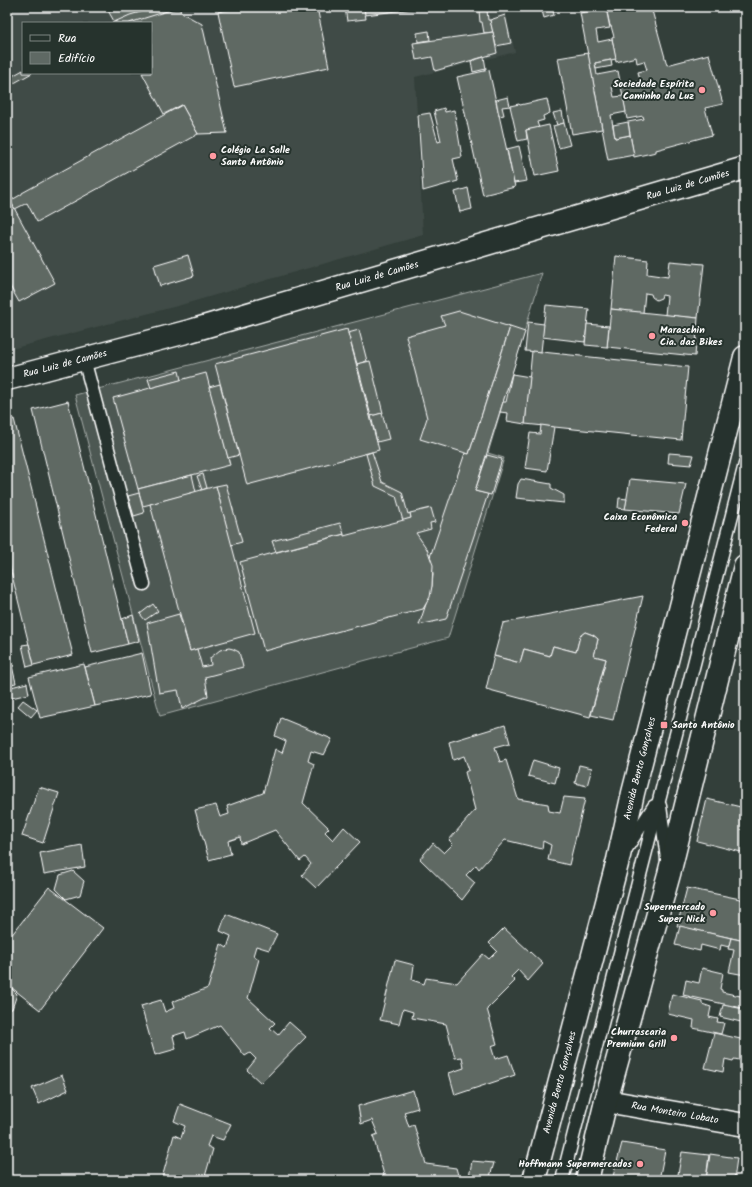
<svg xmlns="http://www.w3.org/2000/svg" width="752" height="1187" font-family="Kalam,sans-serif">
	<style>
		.built { fill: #404c47; fill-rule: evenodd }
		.pitch { fill: #4d5853; stroke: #a6aca9 }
		.building { fill: #5f6964; stroke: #fff }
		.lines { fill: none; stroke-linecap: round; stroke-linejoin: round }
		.lane-casing { stroke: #fff; stroke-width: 15 }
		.street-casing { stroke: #fff; stroke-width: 25 }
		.secondary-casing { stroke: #fff; stroke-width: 25 }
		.primary-casing { stroke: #fff; stroke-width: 25 }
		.lane { stroke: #26332d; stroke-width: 12 }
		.street { stroke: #26332d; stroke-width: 22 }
		.secondary { stroke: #26332d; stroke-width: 22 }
		.primary { stroke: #26332d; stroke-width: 22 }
		.poi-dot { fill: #ff9aa2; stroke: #26332d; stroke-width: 1.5 }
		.labels { text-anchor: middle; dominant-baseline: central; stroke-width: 4; stroke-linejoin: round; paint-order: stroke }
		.poi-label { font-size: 10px; font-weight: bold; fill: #fff; stroke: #26332d; text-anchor: end }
		.street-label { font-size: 10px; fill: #fff; stroke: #26332d }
	</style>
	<rect width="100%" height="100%" fill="#333f3a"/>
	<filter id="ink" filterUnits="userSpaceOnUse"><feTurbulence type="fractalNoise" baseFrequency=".025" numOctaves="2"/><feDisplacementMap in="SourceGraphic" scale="8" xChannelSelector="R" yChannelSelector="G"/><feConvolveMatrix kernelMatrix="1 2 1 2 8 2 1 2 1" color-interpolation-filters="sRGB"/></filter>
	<g filter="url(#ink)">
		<path class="built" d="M 7,7 L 504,7 L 515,52 L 415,77 L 423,235 L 181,305 L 7,350 ZM 23,23 L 151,23 L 151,73 L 23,73 Z"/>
		<polygon class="pitch" points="542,273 488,453 504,458 448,638 160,716 75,395"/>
		<g class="building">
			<polygon points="106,7 178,7 182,13 202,24 227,133 198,134 182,105 164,114 142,73 151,73 151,23 115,23"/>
			<polygon points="158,7 180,7 129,23 112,23 130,15"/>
			<polygon points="242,7 317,7 329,67 234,87 218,12"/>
			<polygon points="345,7 364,7 366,19 347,21"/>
			<polygon points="364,7 429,7 365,15"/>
			<polygon points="541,7 552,7 554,15 544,18"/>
			<polygon points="606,7 651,7 667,65 709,54 723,104 705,108 712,135 656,150 656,152 634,157 628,122 644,119 643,116 627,119 621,86 640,81 638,72 647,70 644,61 637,63 636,57 616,62 612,38 614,37 611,26 610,26"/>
			<polygon points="606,8 610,28 596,30 598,42 612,39 616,59 595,63 597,75 618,71 621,86 612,87 614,97 623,96 626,112 611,115 615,138 630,135 634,155 608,160 580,13"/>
			<polygon points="487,10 488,20 490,20 493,32 484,33 482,22 480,22 479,11"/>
			<polygon points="505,15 511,43 496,46 490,20"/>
			<polygon points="429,31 430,40 418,42 417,33"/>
			<polygon points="493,32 497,53 435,71 432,57 416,60 413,43"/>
			<polygon points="588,53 602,129 572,134 558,58"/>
			<polygon points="484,57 486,69 473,72 471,61"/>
			<polygon points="611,60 612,66 596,69 595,63"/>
			<polygon points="23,70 23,73 32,73 7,87 7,79"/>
			<polygon points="489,70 515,187 483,195 457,77"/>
			<polygon points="508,97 510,106 502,107 504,115 499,116 496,100"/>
			<polygon points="547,99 550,113 543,116 544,120 537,122 539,128 526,130 527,139 518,141 510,106 519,104 520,105"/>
			<polygon points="182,105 198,134 37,222 27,203 15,209 10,201 22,194 22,193"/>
			<polygon points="444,108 445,112 454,110 462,157 453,159 458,181 423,191 418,115 430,113 438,142 441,141 434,111"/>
			<polygon points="562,111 564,123 557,125 553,113"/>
			<polygon points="628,122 630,135 615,138 613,125"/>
			<polygon points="564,123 570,145 559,148 553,126"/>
			<polygon points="549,125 559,171 535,176 526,130"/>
			<polygon points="519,146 527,181 514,183 507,149"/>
			<polygon points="468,188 472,209 460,212 455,192"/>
			<polygon points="7,195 55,283 19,302 7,281"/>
			<polygon points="188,255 194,276 160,286 154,265"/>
			<polygon points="616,256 648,260 647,274 668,277 670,261 704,264 698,318 665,315 667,296 662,295 661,298 656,300 652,297 651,294 645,293 643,313 611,309"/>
			<polygon points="546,305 589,309 585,342 542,337"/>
			<polygon points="611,309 698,318 695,356 607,347"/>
			<polygon points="459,311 510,327 469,454 420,439 427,418 406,336 445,325 441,316"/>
			<polygon points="528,322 544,324 541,352 525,351"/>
			<polygon points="587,324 609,326 607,347 585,345"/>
			<polygon points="510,327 525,332 475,491 488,494 446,619 419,625 432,586 433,574 430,557 465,453 469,454"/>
			<polygon points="347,329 379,450 247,485 215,364"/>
			<polygon points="359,330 367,361 357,364 348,333"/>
			<polygon points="532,351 688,367 681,440 525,424"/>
			<polygon points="370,361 383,413 371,416 357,364"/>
			<polygon points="179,371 181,380 151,388 148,379"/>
			<polygon points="206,373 230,465 138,489 113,398"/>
			<polygon points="512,374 530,377 525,424 507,421 508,413 500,412 503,402 506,402"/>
			<polygon points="220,384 239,455 228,458 209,387"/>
			<polygon points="68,401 128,644 92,653 33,410"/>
			<polygon points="382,413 389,439 377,442 371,416"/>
			<polygon points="14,419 73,655 34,665 7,555 7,553 10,552 7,540 7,421"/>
			<polygon points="541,425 554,427 547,471 525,468 530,433 540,434"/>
			<polygon points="372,452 382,482 402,492 408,514 410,513 411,518 403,521 396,496 375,486 366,454"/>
			<polygon points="669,453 694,455 691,465 668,463"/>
			<polygon points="487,455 502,459 491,495 475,491"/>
			<polygon points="203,474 207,488 202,490 197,476"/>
			<polygon points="192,475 196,492 143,506 138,489"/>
			<polygon points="521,479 551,484 551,488 564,495 564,503 516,498 518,484"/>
			<polygon points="630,479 686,484 679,514 625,509"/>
			<polygon points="226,484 242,542 231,545 216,486"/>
			<polygon points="216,486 255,633 190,651 150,504"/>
			<polygon points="139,493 144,513 134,516 128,496"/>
			<polygon points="619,498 627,499 625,509 618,508"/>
			<polygon points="431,508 435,522 430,523 431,529 416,533 427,549 433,565 432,586 430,597 423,609 264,651 240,562 344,534 344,536 411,518 410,513"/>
			<polygon points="340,523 344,534 276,552 272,541"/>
			<polygon points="643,596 613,720 591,715 606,659 594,656 598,639 593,635 585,632 580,636 576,652 553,646 550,656 524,649 520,663 494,656 503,623"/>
			<polygon points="153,604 158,611 145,620 140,614"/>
			<polygon points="179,614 190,651 197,649 202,667 211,665 210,658 220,650 229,648 233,649 239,652 243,667 205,677 208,696 182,709 178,690 159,693 147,623"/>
			<polygon points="133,615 139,641 128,644 122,619"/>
			<polygon points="585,632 593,635 598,639 594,656 606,659 590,717 486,689 494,656 520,663 524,649 550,656 553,646 576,652 580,636"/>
			<polygon points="29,644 34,665 27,667 22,645"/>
			<polygon points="142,653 151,694 95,706 85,667"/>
			<polygon points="7,656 7,658 11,657 14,666 12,666 16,683 7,685"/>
			<polygon points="84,664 95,706 40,718 29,677"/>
			<polygon points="27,683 29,694 7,699 7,688"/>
			<polygon points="23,700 37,710 31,717 18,706"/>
			<polygon points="281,718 332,739 324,755 311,751 308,761 314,764 303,803 329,828 325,832 333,840 344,827 360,842 316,888 302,875 311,864 305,857 300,861 275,830 241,844 240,837 228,841 231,854 209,860 195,810 216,805 220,817 229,814 227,806 263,793 275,749 282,753 286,741 275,736"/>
			<polygon points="505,725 510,743 495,747 500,762 506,760 518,799 548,804 549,811 560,813 564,797 585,799 569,865 548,860 551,845 543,841 542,849 505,840 479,869 476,865 466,875 475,883 462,900 420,859 433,843 444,853 453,844 449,840 475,810 465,772 469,770 464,756 453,760 449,742"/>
			<polygon points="533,760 559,768 555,783 528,776"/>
			<polygon points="579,765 592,768 587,786 575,783"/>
			<polygon points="39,787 59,793 43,843 22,836"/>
			<polygon points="707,799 745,808 745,853 697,841"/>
			<polygon points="82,845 85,867 44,874 40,853"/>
			<polygon points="73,871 84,881 80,895 66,899 56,889 60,875"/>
			<polygon points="49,887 103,928 40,1010 7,984 7,941"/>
			<polygon points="687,888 745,900 745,941 677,926"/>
			<polygon points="226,914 277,934 269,950 256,946 253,956 259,959 248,998 275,1023 270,1028 278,1035 289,1022 306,1037 261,1083 247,1070 256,1059 250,1053 245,1056 220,1025 187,1039 185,1032 173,1036 176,1049 155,1055 141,1006 161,1000 165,1012 174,1008 172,1002 208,988 221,944 227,948 231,936 220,931"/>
			<polygon points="7,917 11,918 9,939 7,941"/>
			<polygon points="680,926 731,938 729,947 721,945 720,950 701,945 700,951 675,945"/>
			<polygon points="504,928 543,964 528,981 518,970 511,977 515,981 487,1009 497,1044 491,1046 495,1059 508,1055 515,1075 455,1095 449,1073 464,1068 462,1057 455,1058 446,1024 412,1018 413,1012 403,1009 399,1024 380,1020 395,960 414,965 412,980 424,984 426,978 457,983 483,954 489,959 497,951 489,943"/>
			<polygon points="731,938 745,941 745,975 729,972 734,950 728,949"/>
			<polygon points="702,968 723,973 720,989 722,990 722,992 745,997 742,1008 683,995 686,980 699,983"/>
			<polygon points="7,984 17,994 12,1009 7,1010"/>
			<polygon points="672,994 702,1001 702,1004 711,1007 709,1017 718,1019 717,1022 724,1023 721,1034 693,1028 694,1020 668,1014"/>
			<polygon points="723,1005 744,1009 741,1022 720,1017"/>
			<polygon points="714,1033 745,1040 745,1061 734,1059 733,1061 725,1059 723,1072 705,1068"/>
			<polygon points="62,1075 68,1090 39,1104 32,1088"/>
			<polygon points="413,1090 418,1108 404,1112 409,1127 414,1125 426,1164 456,1168 458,1175 469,1177 472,1161 494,1163 489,1180 379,1180 384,1175 373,1136 378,1134 372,1120 361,1124 358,1106"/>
			<polygon points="180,1104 231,1124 223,1140 211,1136 207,1146 213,1149 204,1180 158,1180 162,1178 174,1135 181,1138 185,1126 174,1121"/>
			<polygon points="622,1143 665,1150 659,1180 612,1180"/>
			<polygon points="682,1152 709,1155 706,1180 677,1180"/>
			<polygon points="710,1154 737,1158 734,1180 706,1180"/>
		</g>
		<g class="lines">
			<g class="lane-casing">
				<g id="lane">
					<polyline points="84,359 144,584"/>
					<polyline points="660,806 667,859"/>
					<polyline points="626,849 654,806"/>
					<polyline points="562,1180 745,464"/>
				</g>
			</g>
			<g class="street-casing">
				<g id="street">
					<path id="s1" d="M 606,1101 L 745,1125"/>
				</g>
			</g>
			<g class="secondary-casing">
				<g id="secondary">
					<path id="s2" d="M 7,379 L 190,331 L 745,168"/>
				</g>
			</g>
			<g class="primary-casing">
				<g id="primary">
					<path id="s3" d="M 534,1180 L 618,860 L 633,793 L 745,357"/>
					<polyline points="587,1180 606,1101 669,874 745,566"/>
				</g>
			</g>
			<use href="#lane" class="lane"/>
			<use href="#street" class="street"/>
			<use href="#secondary" class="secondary"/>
			<use href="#primary" class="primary"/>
		</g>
	</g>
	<g class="poi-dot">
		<circle cx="702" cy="90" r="4"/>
		<circle cx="213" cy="156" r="4"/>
		<circle cx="652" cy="336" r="4"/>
		<circle cx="685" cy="523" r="4"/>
		<rect x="660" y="721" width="8" height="8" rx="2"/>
		<circle cx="713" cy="913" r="4"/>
		<circle cx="674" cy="1038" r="4"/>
		<circle cx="640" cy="1164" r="4"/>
	</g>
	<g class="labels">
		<g class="poi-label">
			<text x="694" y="84">Sociedade Espírita<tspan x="694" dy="12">Caminho da Luz</tspan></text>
			<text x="221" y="150" text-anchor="start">Colégio La Salle<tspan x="221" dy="12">Santo Antônio</tspan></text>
			<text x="660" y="330" text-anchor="start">Maraschin<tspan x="660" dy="12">Cia. das Bikes</tspan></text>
			<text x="677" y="517">Caixa Econômica<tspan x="677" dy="12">Federal</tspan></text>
			<text x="672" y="725" text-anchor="start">Santo Antônio</text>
			<text x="705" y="907">Supermercado<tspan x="705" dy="12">Super Nick</tspan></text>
			<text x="666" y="1032">Churrascaria<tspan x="666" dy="12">Premium Grill</tspan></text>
			<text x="632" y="1164">Hoffmann Supermercados</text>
		</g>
		<g class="street-label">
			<text stroke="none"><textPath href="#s2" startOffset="708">Rua Luiz de Camões</textPath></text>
			<text stroke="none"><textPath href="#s2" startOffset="384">Rua Luiz de Camões</textPath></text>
			<text stroke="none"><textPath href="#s2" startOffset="60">Rua Luiz de Camões</textPath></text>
			<text stroke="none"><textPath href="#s3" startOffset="425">Avenida Bento Gonçalves</textPath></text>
			<text stroke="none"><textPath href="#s3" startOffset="101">Avenida Bento Gonçalves</textPath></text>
			<text stroke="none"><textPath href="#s1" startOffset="70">Rua Monteiro Lobato</textPath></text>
		</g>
	</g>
	<rect width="752" height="1187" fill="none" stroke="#26332d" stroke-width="24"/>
	<rect x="12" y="12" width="728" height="1163" fill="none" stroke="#fff" stroke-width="1.5" filter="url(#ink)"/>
	<rect x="22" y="22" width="130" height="52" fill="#26332d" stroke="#7d8581"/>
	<rect x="30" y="35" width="20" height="6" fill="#26332d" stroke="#7d8581"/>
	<text x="58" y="42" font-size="12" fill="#ffffff">Rua</text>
	<rect x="30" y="52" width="20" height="12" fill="#5f6964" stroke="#7d8581"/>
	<text x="58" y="62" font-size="12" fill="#ffffff">Edifício</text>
</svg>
